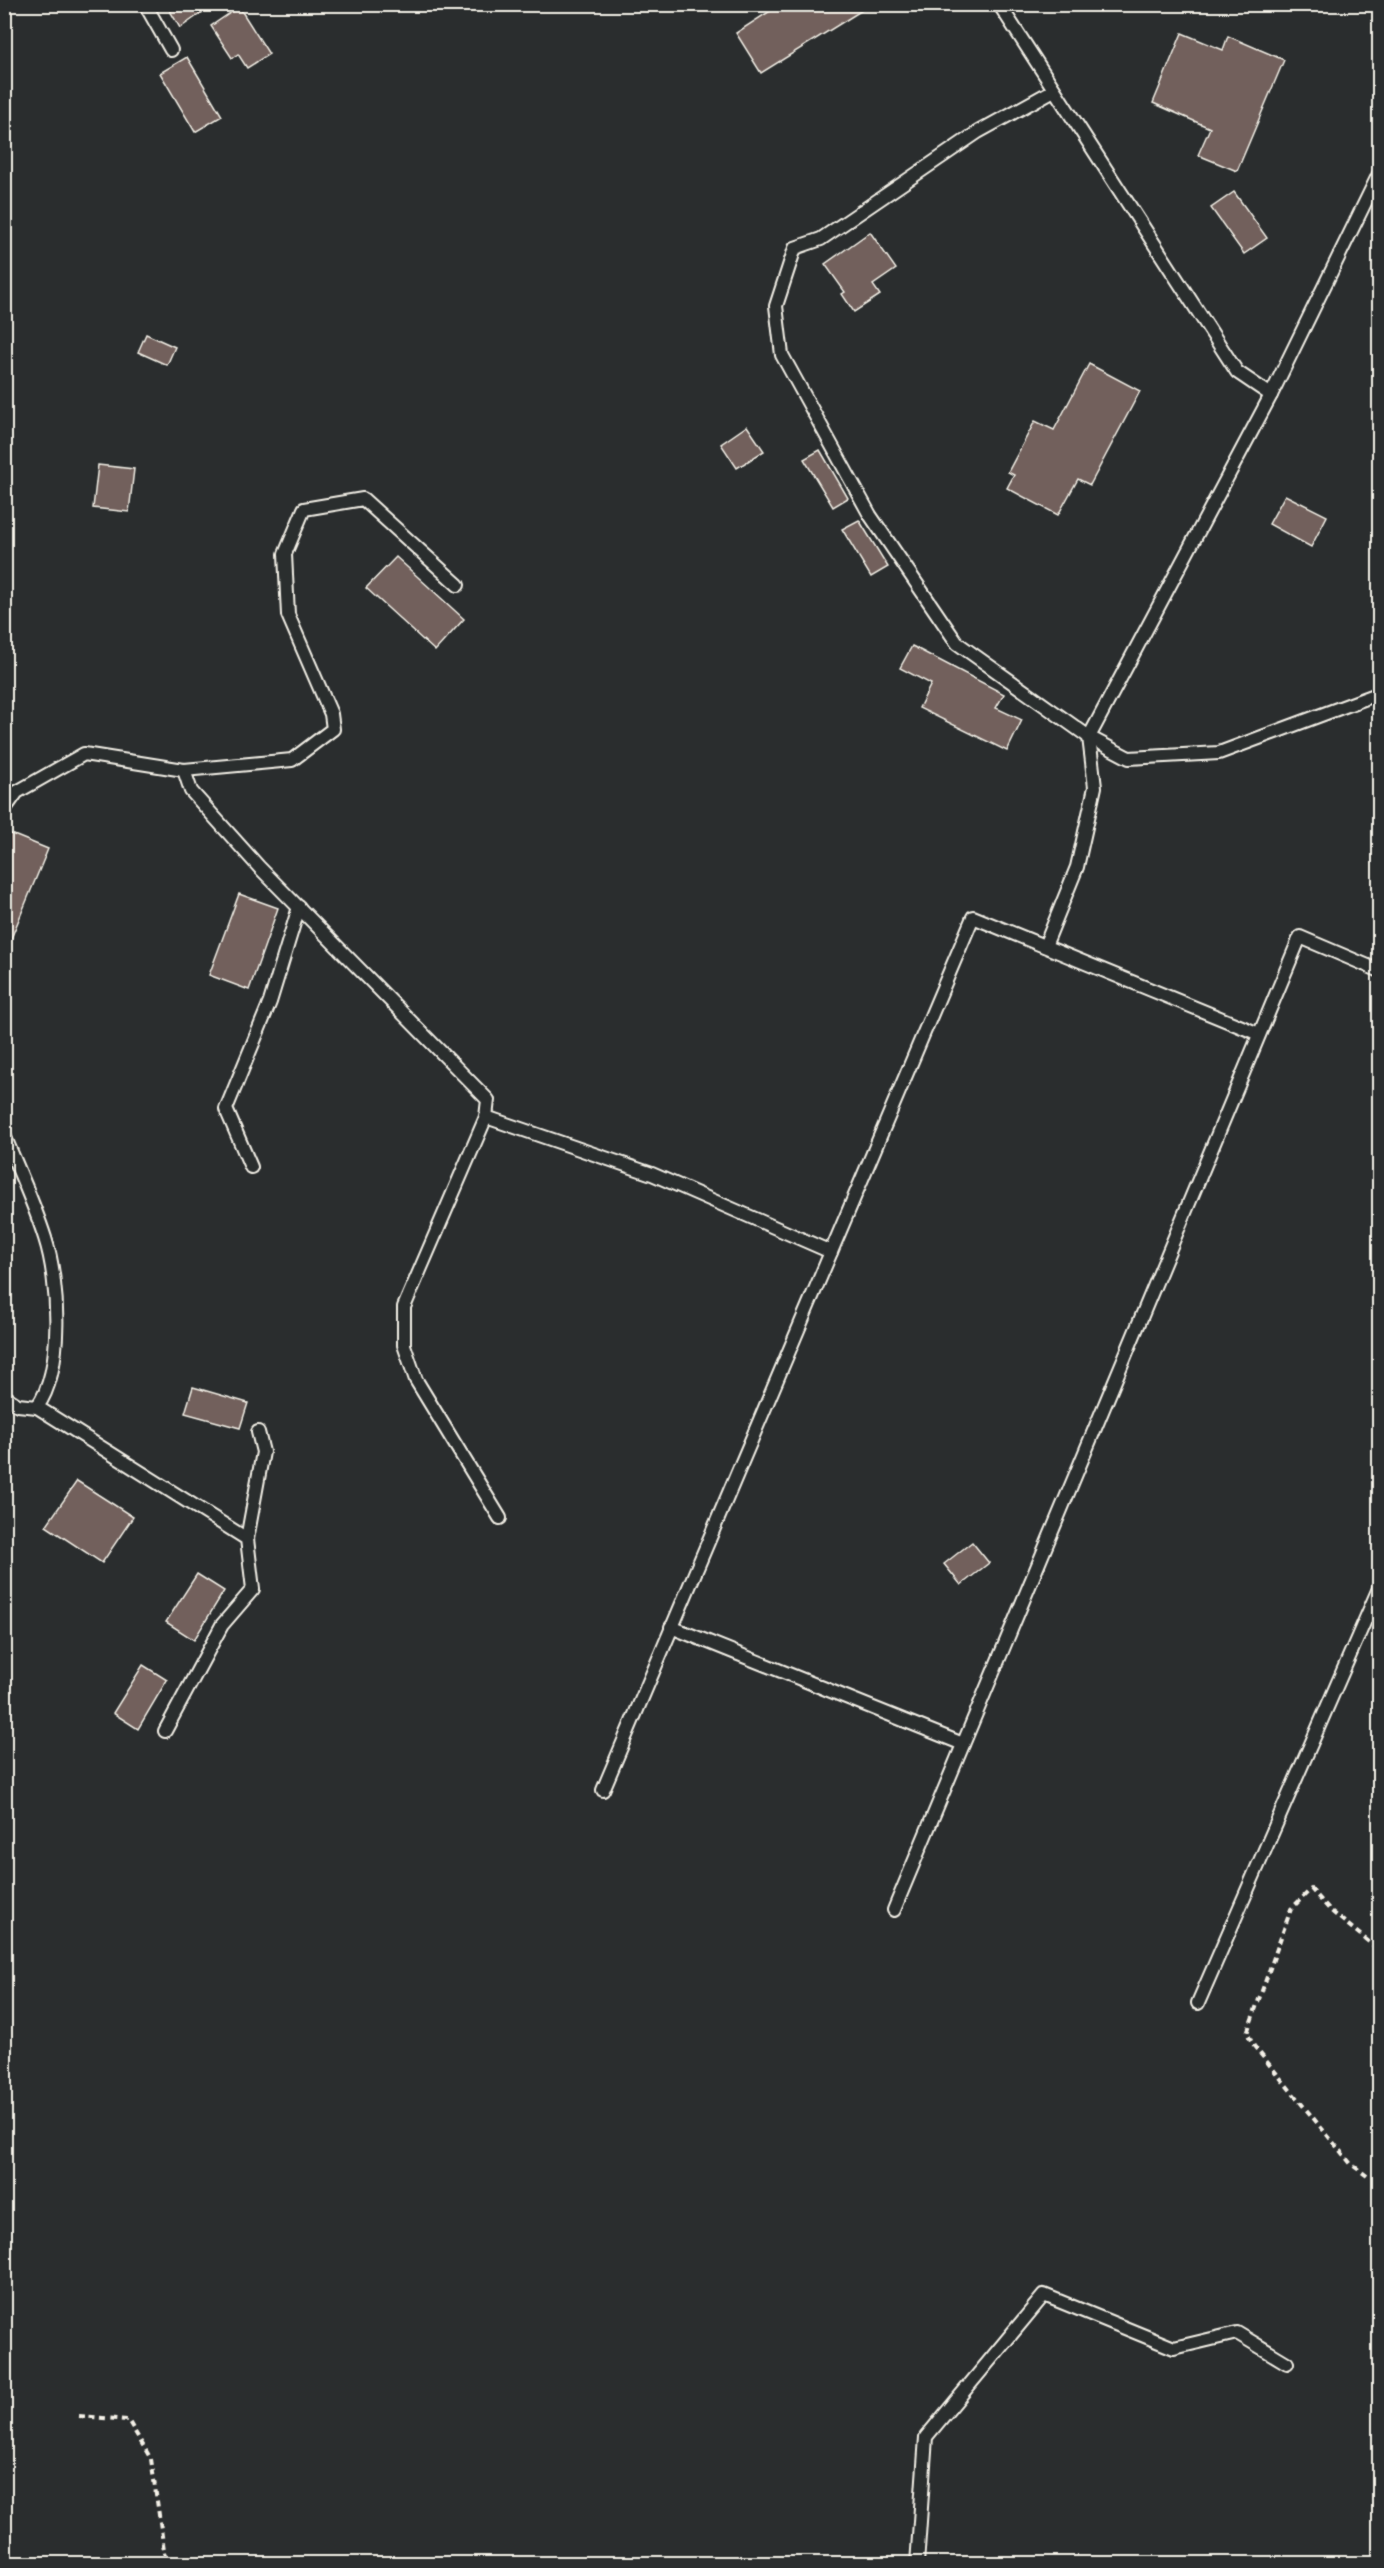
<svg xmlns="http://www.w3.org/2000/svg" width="1384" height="2568" font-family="'Shantell Sans',sans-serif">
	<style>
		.building { fill: #72605c; stroke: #f4f1e8; stroke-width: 1.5 }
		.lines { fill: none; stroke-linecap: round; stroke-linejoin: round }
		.service-casing { stroke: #f4f1e8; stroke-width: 16 }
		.path { stroke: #f4f1e8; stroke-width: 4; stroke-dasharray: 6 4.5; stroke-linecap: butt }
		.service { stroke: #2a2d2e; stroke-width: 12 }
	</style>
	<rect width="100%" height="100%" fill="#2a2d2e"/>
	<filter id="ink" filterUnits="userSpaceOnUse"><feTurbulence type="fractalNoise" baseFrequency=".0167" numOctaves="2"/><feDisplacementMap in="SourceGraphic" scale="12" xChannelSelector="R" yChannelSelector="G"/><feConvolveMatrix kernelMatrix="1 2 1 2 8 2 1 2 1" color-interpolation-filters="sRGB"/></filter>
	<g filter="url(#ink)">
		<g class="building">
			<polygon points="166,4 214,4 180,28"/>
			<polygon points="781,4 872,4 761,73 736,33"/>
			<polygon points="239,7 269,54 247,68 238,54 232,58 211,26"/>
			<polygon points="1182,33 1223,50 1228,36 1284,60 1237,171 1198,155 1210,128 1153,103"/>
			<polygon points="187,57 222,116 195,132 160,73"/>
			<polygon points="1234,192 1267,238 1244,254 1211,208"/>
			<polygon points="870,232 896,269 873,285 880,295 854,312 842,294 845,292 825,264"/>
			<polygon points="146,334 175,347 167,365 138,352"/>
			<polygon points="1089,364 1140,391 1090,485 1078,479 1058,515 1007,488 1014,475 1008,472 1035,421 1054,430"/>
			<polygon points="747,426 764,451 737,468 721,444"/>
			<polygon points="820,450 848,498 833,507 804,459"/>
			<polygon points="98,465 134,469 129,512 93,508"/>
			<polygon points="1285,495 1327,516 1311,547 1269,524"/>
			<polygon points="859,520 888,567 871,577 842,529"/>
			<polygon points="396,557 464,619 435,651 366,588"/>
			<polygon points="912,646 1004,694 996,708 1022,720 1007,751 919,708 931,684 900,668"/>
			<polygon points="4,831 48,849 5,953 4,953"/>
			<polygon points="239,894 278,908 249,990 209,975"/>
			<polygon points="193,1387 248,1403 240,1428 185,1413"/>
			<polygon points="77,1481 133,1517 102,1563 46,1526"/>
			<polygon points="972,1542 989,1563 961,1585 944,1564"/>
			<polygon points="197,1574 224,1591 194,1640 166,1622"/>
			<polygon points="143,1665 167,1680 138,1729 113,1713"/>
		</g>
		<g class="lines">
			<g class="service-casing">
				<g id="service">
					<polyline points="145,4 171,50"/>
					<polyline points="999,4 1237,372 1271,395"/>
					<polyline points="1054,90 978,132 821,239 795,248 776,306 782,355 870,515 957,643 1089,737 1129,758 1219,753 1380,693"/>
					<polyline points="184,770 191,791 259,867 488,1100 486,1117 404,1307 404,1345 416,1380 500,1518"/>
					<polyline points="4,810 17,792 84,754 184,770 292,760 333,729 331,714 288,615 285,554 304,509 363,499 458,585"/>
					<polyline points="1045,946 1077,867 1095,787 1089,737 1271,395 1380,172"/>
					<polyline points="486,1117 652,1174 831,1252"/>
					<path d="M 4,1135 C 18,1169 34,1203 45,1238 C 59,1281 64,1370 37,1407 L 18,1405 L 4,1396"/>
					<polyline points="251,1167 226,1109 270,1002 299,907"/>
					<polyline points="37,1407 247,1539 253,1589 222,1625 165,1731"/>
					<polyline points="247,1539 263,1452 258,1432"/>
					<polyline points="671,1627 963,1744"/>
					<polyline points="603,1790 973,917 1259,1034"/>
					<polyline points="894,1910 1300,937 1380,971"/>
					<polyline points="1198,2003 1380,1586"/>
					<polyline points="917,2564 926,2437 1044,2295 1174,2348 1237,2333 1287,2363"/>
				</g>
			</g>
			<g class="path">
				<polyline points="1367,2176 1351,2164 1254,2046 1247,2033 1291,1909 1311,1889 1331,1911 1380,1951"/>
				<polyline points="79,2416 128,2420 151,2459 166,2564"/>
			</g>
			<use href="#service" class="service"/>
		</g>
	</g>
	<rect width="1384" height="2568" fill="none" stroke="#2a2d2e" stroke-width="24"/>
	<rect x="12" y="12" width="1360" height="2544" fill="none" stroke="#f4f1e8" stroke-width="2" filter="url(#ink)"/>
</svg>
